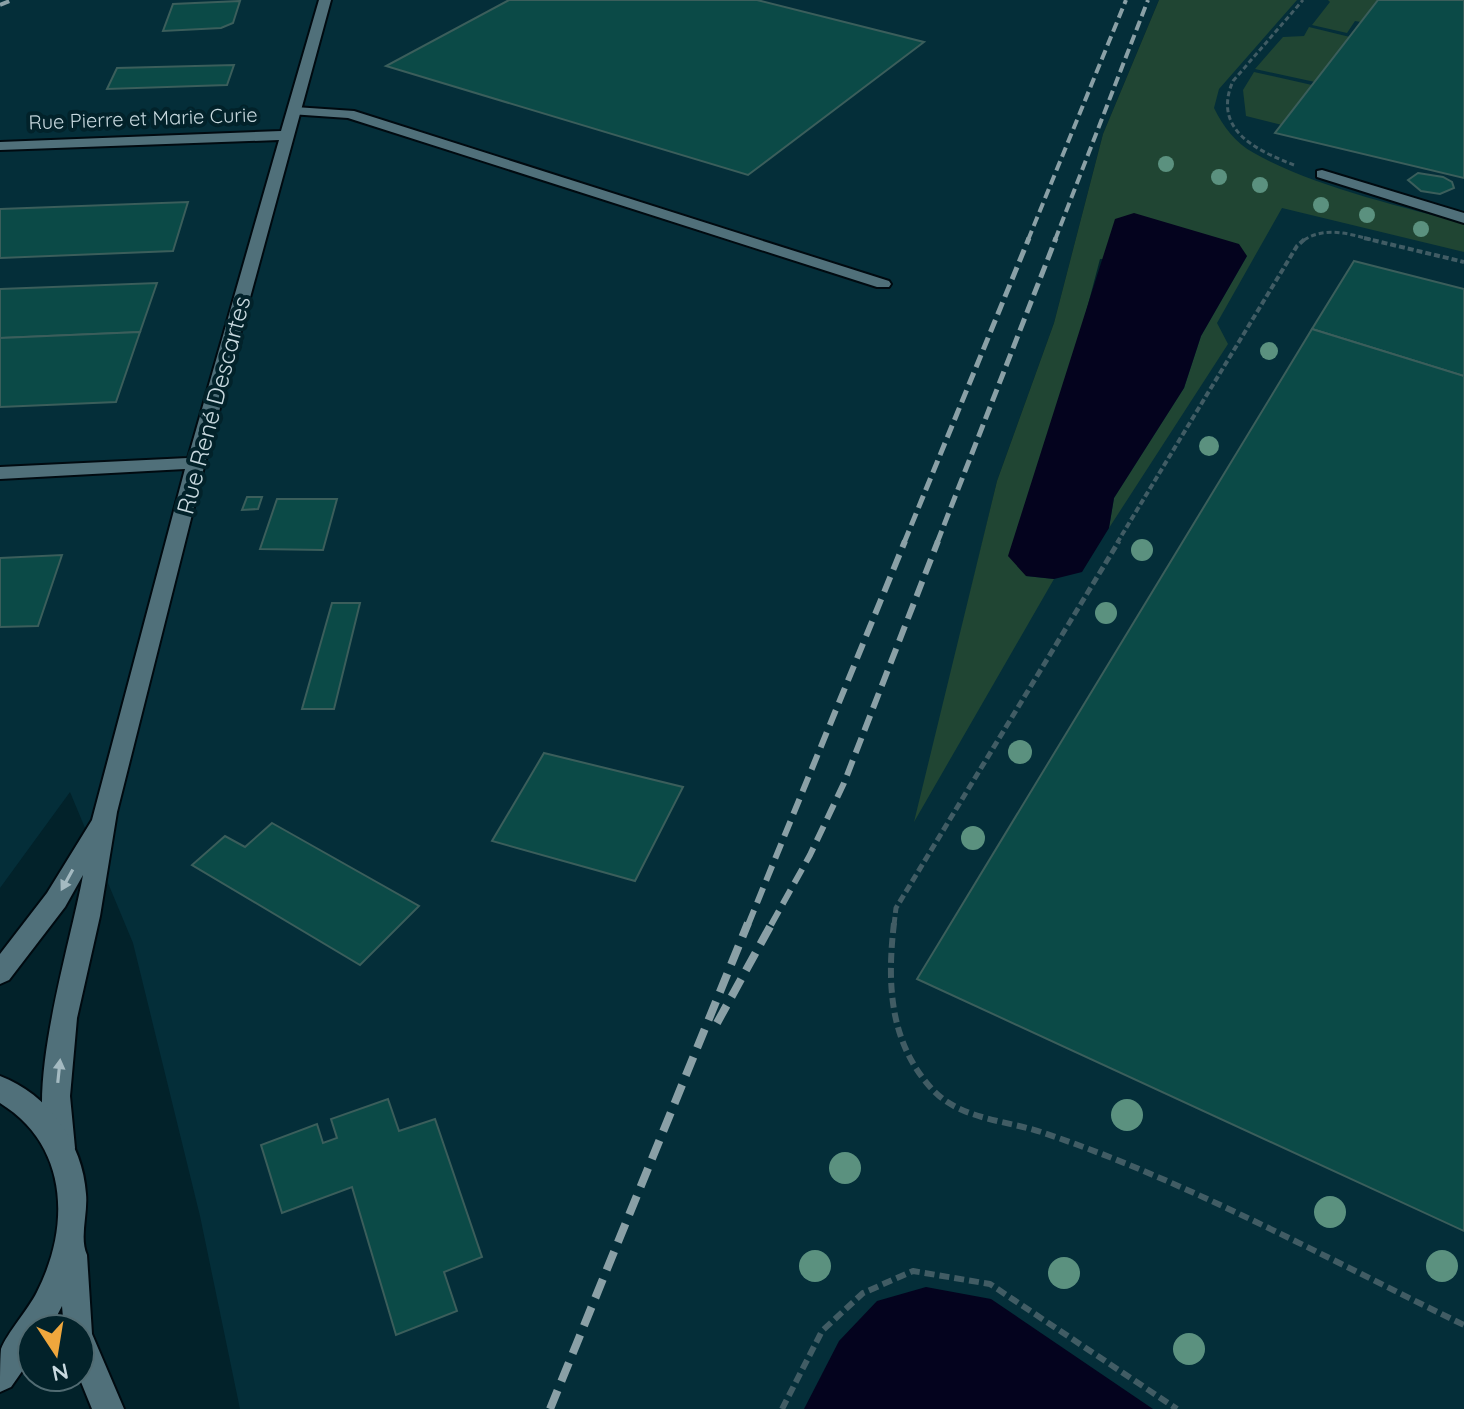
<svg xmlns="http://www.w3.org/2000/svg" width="1464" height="1409" font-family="Quicksand,sans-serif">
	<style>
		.built { fill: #042e39 }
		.green { fill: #204533 }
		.water { fill: #04031e }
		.building { fill: #0b4a47; stroke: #3b5e5b; stroke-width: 2 }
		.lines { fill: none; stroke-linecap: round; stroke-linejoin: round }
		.service-casing { stroke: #000a10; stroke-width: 4 }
		.minor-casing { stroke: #000a10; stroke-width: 4 }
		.tertiary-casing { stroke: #000a10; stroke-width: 4 }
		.path-far3 { stroke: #415c64; stroke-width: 3; stroke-dasharray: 5 3; stroke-linecap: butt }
		.path-far2 { stroke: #415c64; stroke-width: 4; stroke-dasharray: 6 3; stroke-linecap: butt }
		.path-far1 { stroke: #415c64; stroke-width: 5; stroke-dasharray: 8 4; stroke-linecap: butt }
		.path { stroke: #415c64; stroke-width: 6; stroke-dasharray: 10 5; stroke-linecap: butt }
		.service { fill: #50707a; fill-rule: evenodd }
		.minor { fill: #50707a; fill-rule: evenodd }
		.tertiary { fill: #50707a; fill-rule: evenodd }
		.rail-far3 { stroke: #8aa0a6; stroke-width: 4; stroke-dasharray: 10 5; stroke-linecap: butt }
		.rail-far2 { stroke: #8aa0a6; stroke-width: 5; stroke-dasharray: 13 6; stroke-linecap: butt }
		.rail-far1 { stroke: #8aa0a6; stroke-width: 6; stroke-dasharray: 16 8; stroke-linecap: butt }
		.rail { stroke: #8aa0a6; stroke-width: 8; stroke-dasharray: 20 10; stroke-linecap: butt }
		.tree { fill: #5b917f }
		.oneway { fill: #a4bac1 }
		.labels { text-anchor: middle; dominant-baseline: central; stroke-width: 8; stroke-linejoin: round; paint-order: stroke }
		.far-street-label { font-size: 20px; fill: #c8d9df; stroke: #02222a }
		.street-label { font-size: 24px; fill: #c8d9df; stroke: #02222a }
	</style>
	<rect width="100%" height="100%" fill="#02222a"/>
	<polygon class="built" points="0,0 1159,0 1103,134 1054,323 997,481 955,657 1205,50 1254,0 1464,0 1464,1409 240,1409 200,1216 133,943 70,792 0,888"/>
	<g class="green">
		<path d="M 1159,0 L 1297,0 L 1219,89 L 1214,108 C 1223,126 1235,143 1254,153 C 1310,185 1401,207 1464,223 L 1464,252 L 1282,208 L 1217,323 L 1228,344 L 1109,528 L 1114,498 L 1184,388 L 1201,336 L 1247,256 L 1100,259 L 1075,354 L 1026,576 L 1054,579 L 914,822 L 997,481 L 1054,323 L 1103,134 Z"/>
		<polygon points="1328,0 1378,0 1361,22 1355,21 1347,33 1312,25 1330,2"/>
		<polygon points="1309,27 1350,37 1315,82 1255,69 1283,37 1304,36"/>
		<polygon points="1254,72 1312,85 1282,125 1246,116 1243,90"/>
	</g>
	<g class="water">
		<polygon points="1134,213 1239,244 1247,256 1201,336 1184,388 1114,498 1109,528 1082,572 1054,579 1026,576 1008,556 1115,219"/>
		<polygon points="926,1287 991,1299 1153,1409 804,1409 839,1341 877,1301"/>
	</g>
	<g class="building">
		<polygon points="509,0 757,0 924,42 748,175 386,66"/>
		<polygon points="1378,0 1464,0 1464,178 1275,133"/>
		<polygon points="240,1 233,23 221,28 163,31 173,4"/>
		<polygon points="234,65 227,85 107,89 117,68"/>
		<polygon points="1418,173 1443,177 1452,182 1454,188 1440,194 1421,191 1408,180"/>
		<polygon points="188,202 173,251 0,258 0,209"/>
		<polygon points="1354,261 1464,289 1464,376 1312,329"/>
		<polygon points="157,283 140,332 0,338 0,289"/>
		<polygon points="1312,329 1464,376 1464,1231 917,979"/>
		<polygon points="140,332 116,402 0,407 0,338"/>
		<polygon points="247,497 262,497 258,509 242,510"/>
		<polygon points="277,499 337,499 323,550 260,549"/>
		<polygon points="62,555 38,626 0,627 0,558"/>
		<polygon points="332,603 360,603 334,709 302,709"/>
		<polygon points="544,753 683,787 635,881 492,841"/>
		<polygon points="272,823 419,906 360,965 192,865 225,836 245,847"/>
		<polygon points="388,1099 399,1131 435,1119 482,1257 444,1272 457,1311 396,1335 352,1187 282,1213 261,1145 317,1124 323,1143 337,1138 331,1119"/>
	</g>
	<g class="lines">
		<g class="service-casing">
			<g id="service">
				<polygon points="295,107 354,111 889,281 891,284 889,287 877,287 348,118 290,114 288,111"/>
				<polygon points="1322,170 1464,213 1464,223 1317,177 1317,171"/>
			</g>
		</g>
		<g class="minor-casing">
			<path id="minor" d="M 319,0 L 331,0 L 205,463 L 117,812 L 100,916 L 77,1018 L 70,1096 L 75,1148 L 71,1157 L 61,1161 L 51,1157 C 22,1094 71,944 83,875 L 65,907 L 9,980 L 0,984 L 0,954 L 47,893 L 92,820 L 185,469 L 0,479 L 0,467 L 188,458 L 279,140 L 0,150 L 0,142 L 281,131 Z"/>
		</g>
		<g class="tertiary-casing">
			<path id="tertiary" d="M 0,1076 C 48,1094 83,1143 86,1194 C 88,1213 79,1238 87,1255 L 92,1334 L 124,1409 L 92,1409 L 79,1377 L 80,1329 L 64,1329 L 62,1306 L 50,1329 L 32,1329 L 32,1357 L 11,1387 L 0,1392 C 0,1380 0,1360 1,1349 C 7,1333 28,1310 37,1292 C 71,1225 68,1145 0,1103 Z"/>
		</g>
		<g class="path-far3">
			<path d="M 1294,165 C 1255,150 1212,129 1233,81 L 1303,0"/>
			<path d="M 1304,240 C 1326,226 1349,234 1373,240"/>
		</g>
		<g class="path-far2">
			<polyline points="1364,238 1464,262"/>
			<polyline points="1117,543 1297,246 1306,238"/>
		</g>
		<polyline class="path-far1" points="894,925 896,908 1119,541"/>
		<g class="path">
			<path d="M 894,923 C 887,983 889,1042 932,1089 C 960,1120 1007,1120 1044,1133 C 1189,1182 1326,1258 1464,1325"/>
			<polyline points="782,1409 822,1331 863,1293 913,1271 990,1284 1177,1409"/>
		</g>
		<use href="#service" class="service"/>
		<use href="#minor" class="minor"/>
		<use href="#tertiary" class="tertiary"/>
		<g class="rail-far3">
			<polyline points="0,5 12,0"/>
			<polyline points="1028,240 1126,0"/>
			<polyline points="1055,240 1148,0"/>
		</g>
		<g class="rail-far2">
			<polyline points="904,543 1029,238"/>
			<polyline points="937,543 1056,238"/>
		</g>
		<g class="rail-far1">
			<polyline points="748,925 905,541"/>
			<polyline points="771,925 810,855 844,783 938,541"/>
		</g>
		<g class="rail">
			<polyline points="717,1023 772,923"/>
			<polyline points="550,1409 748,923"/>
		</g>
	</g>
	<g class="tree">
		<circle cx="1166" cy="164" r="8"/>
		<circle cx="1219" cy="177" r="8"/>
		<circle cx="1260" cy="185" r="8"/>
		<circle cx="1321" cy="205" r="8"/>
		<circle cx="1367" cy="215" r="8"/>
		<circle cx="1421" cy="229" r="8"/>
		<circle cx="1269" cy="351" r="9"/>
		<circle cx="1209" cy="446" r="10"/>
		<circle cx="1142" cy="550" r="11"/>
		<circle cx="1106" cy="613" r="11"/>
		<circle cx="1020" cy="752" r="12"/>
		<circle cx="973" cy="838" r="12"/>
		<circle cx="1127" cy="1115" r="16"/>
		<circle cx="845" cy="1168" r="16"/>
		<circle cx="1330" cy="1212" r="16"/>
		<circle cx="815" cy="1266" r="16"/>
		<circle cx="1442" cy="1266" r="16"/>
		<circle cx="1064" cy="1273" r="16"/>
		<circle cx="1189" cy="1349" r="16"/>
	</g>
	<defs><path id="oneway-solid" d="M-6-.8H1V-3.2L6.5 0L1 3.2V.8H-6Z" transform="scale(2)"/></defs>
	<g class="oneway">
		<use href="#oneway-solid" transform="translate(67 880) rotate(119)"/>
		<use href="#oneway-solid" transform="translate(59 1071) rotate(-84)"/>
	</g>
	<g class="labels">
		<g class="far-street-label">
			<text transform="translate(143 118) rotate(-2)">Rue Pierre et Marie Curie</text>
		</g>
		<g class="street-label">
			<text transform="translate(213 405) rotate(-75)">Rue René Descartes</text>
		</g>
	</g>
	<g transform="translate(56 1353) rotate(168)"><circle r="38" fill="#02222a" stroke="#516b72" stroke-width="2"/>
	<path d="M0-6L14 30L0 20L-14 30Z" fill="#efa73d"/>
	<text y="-12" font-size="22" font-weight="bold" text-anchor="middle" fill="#c8d9df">N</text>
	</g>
</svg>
